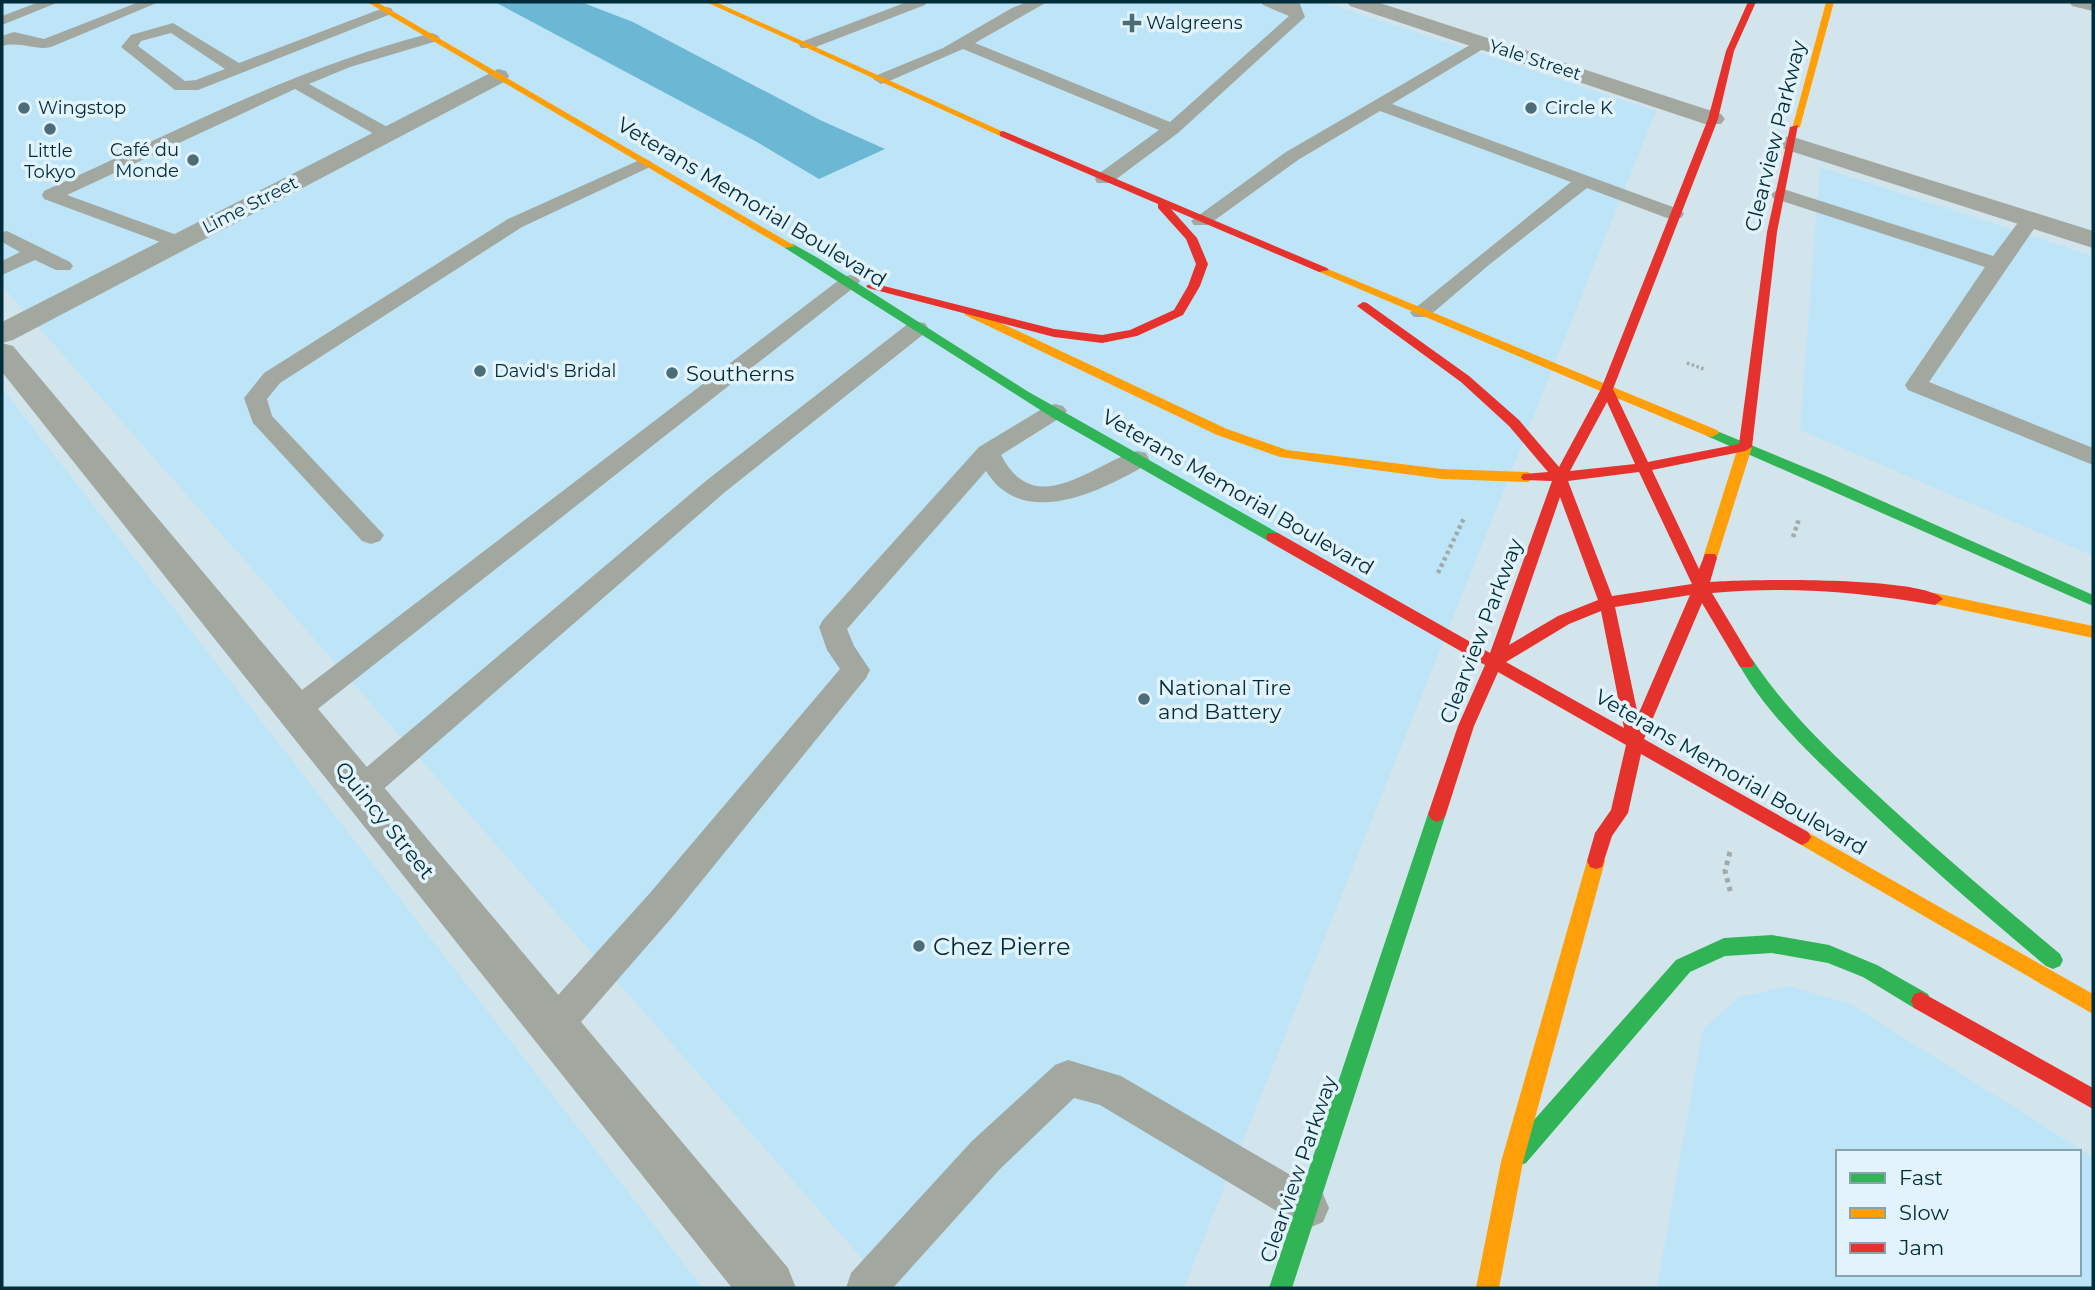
<svg xmlns="http://www.w3.org/2000/svg" width="2095" height="1290" font-family="Montserrat,sans-serif">
	<style>
		.built { fill: #bde5f7; fill-rule: evenodd }
		.water { fill: #6bb7d4 }
		.lines { fill: none; stroke-linecap: round; stroke-linejoin: round }
		.path-far2 { stroke: #a2aaa9; stroke-width: 3.5; stroke-dasharray: 2.5 2.5; stroke-linecap: butt }
		.path-far1 { stroke: #a2aaa9; stroke-width: 4.5; stroke-dasharray: 3.5 3.5; stroke-linecap: butt }
		.path { stroke: #a2aaa9; stroke-width: 5; stroke-dasharray: 4.5 4.5; stroke-linecap: butt }
		.lane { fill: #a2a7a0; fill-rule: evenodd }
		.street { fill: #a2a7a0; fill-rule: evenodd }
		.fast { fill: #30b455; fill-rule: evenodd }
		.slow { fill: #ff9f0a; fill-rule: evenodd }
		.jam { fill: #e5322d; fill-rule: evenodd }
		.poi-dot { fill: #4a6d79; stroke: #e2f3fb; stroke-width: 2.5 }
		.labels { text-anchor: middle; dominant-baseline: central; stroke-width: 7; stroke-linejoin: round; paint-order: stroke }
		.far-poi-label { font-size: 18px; fill: #012c3a; stroke: #e2f3fb; text-anchor: start }
		.far-street-label { font-size: 18px; fill: #012c3a; stroke: #e2f3fb }
		.street-label { font-size: 21px; fill: #012c3a; stroke: #e2f3fb }
		.poi-label { font-size: 21px; fill: #012c3a; stroke: #e2f3fb; text-anchor: start }
		.near-poi-label { font-size: 24px; fill: #012c3a; stroke: #e2f3fb; text-anchor: start }
	</style>
	<rect width="100%" height="100%" fill="#d2e5ed"/>
	<g class="built">
		<polygon points="2,2 1324,2 1656,111 1184,1288 888,1288 2,286"/>
		<polygon points="1820,167 2093,256 2093,556 1800,430"/>
		<polygon points="2,388 703,1288 2,1288"/>
		<path d="M 1789,986 L 1850,1004 L 2093,1157 L 2093,1288 L 1657,1288 L 1703,1029 L 1739,997 ZM 1838,1152 L 2079,1152 L 2079,1274 L 1838,1274 Z"/>
	</g>
	<polygon class="water" points="495,2 581,2 633,22 820,120 885,149 819,179 757,142"/>
	<g class="lines">
		<polyline class="path-far2" points="1687,363 1704,369"/>
		<g class="path-far1">
			<polyline points="1793,537 1799,519"/>
			<polyline points="1438,573 1464,518"/>
		</g>
		<polyline class="path" points="1730,852 1725,871 1731,894"/>
		<g class="lane">
			<polygon points="39,2 59,2 2,25 2,16"/>
			<path d="M 139,2 L 159,2 L 51,47 C 34,51 23,41 2,46 L 2,36 L 14,32 L 44,39 Z"/>
			<polygon points="907,2 927,2 925,5 813,48 801,48 799,45 801,42"/>
			<polygon points="1027,2 1047,2 975,43 1170,122 1289,16 1263,5 1261,2 1299,2 1305,17 1178,133 1111,183 1097,183 1095,179 1097,175 1159,130 963,49 887,82 881,84 873,79 875,76 943,48 1012,8"/>
			<path d="M 386,7 L 391,8 L 393,11 L 391,14 L 198,90 L 175,90 L 121,47 L 131,35 L 173,23 L 239,63 ZM 171,33 L 225,69 L 196,80 L 185,81 L 138,46 L 141,41 Z"/>
			<path d="M 432,33 L 437,35 L 440,38 L 437,41 L 350,67 L 309,84 L 393,130 L 396,134 L 393,138 L 381,138 L 295,89 L 67,195 L 185,238 L 188,242 L 185,246 L 171,246 L 44,199 L 42,195 L 44,191 C 171,134 296,67 432,33 Z"/>
			<polygon points="1482,38 1490,43 1488,46 1392,104 1681,210 1684,214 1681,218 1667,218 1587,188 1490,264 1428,317 1414,317 1410,313 1414,309 1571,182 1380,111 1298,160 1208,225 1194,225 1191,221 1286,152"/>
			<polygon points="644,158 653,163 650,167 522,227 280,383 267,399 272,416 384,535 380,541 371,544 362,541 253,423 244,398 264,373 508,219"/>
			<polygon points="1780,188 1993,256 2023,216 2037,216 2040,220 1929,382 2093,448 2093,465 1908,390 1905,385 1985,267 1773,198 1771,194"/>
			<polygon points="7,231 70,262 73,266 70,270 56,270 35,260 2,275 2,261 20,252 2,242 2,232"/>
			<polygon points="850,275 857,277 860,281 857,285 305,719 295,723 285,719 280,711 285,703 843,277"/>
			<polygon points="917,322 925,323 928,328 925,333 725,492 372,799 361,803 350,799 346,790 350,781 707,480 909,323"/>
			<path d="M 1055,404 L 1063,406 L 1067,411 L 1063,416 L 1001,455 C 1036,522 1093,463 1137,451 L 1146,453 L 1149,459 L 1146,465 C 1101,491 1023,531 986,471 L 847,629 L 854,646 L 870,670 L 866,678 L 674,915 L 567,1038 L 554,1043 L 541,1038 L 536,1026 L 541,1014 L 650,893 L 840,669 L 827,650 L 819,627 L 823,620 L 979,447 L 1047,406 Z"/>
			<polygon points="1068,1060 1121,1076 1323,1194 1329,1208 1323,1222 1309,1228 1295,1222 1100,1105 1074,1098 1000,1169 893,1288 846,1288 851,1273 972,1141 1055,1065"/>
		</g>
		<g class="street">
			<polygon points="1347,2 1377,2 1721,114 1725,119 1721,124 1705,124 1350,6"/>
			<polygon points="2069,2 2093,2 2093,11 2072,6"/>
			<polygon points="498,69 506,71 509,76 506,81 13,340 2,343 2,322"/>
			<polygon points="1790,136 2093,231 2093,248 1781,148 1778,143 1781,138"/>
			<polygon points="2,343 13,346 788,1268 796,1288 732,1288 2,372"/>
		</g>
		<g class="fast">
			<polygon points="785,244 793,244 818,258 1027,391 1278,533 1280,537 1278,541 1268,541 1053,418 785,248"/>
			<polygon points="1712,429 1826,476 2093,595 2093,606 1707,436 1705,433"/>
			<path d="M 1746,657 L 1752,659 C 1786,710 1829,751 1874,792 C 1934,848 1997,901 2060,954 L 2063,960 L 2060,966 L 2053,969 L 2046,966 C 1979,910 1913,852 1850,792 C 1809,753 1766,713 1738,663 L 1740,659 Z"/>
			<polygon points="1437,806 1443,809 1446,814 1292,1288 1269,1288 1428,814 1431,809"/>
			<polygon points="1772,935 1829,945 1877,965 1928,994 1931,1001 1928,1008 1921,1010 1914,1008 1863,977 1828,963 1772,953 1725,956 1690,972 1526,1163 1518,1166 1510,1163 1507,1155 1510,1147 1676,960 1724,938"/>
		</g>
		<g class="slow">
			<polygon points="367,2 377,2 795,246 785,248"/>
			<polygon points="706,2 716,2 1008,134 1000,136"/>
			<polygon points="1826,2 1834,2 1800,127 1792,129"/>
			<polygon points="1323,267 1717,430 1719,433 1712,437 1707,436 1319,272 1319,268"/>
			<polygon points="969,308 1227,429 1287,450 1442,469 1528,472 1535,477 1528,482 1442,479 1280,457 1217,435 965,315 965,309"/>
			<polygon points="1745,443 1752,447 1717,558 1715,562 1705,562 1703,558 1738,447"/>
			<polygon points="1935,593 2093,626 2093,638 1930,603 1927,599"/>
			<polygon points="1802,829 2093,994 2093,1014 1796,842 1793,837 1796,832"/>
			<polygon points="1596,853 1602,855 1605,861 1523,1162 1499,1288 1476,1288 1501,1162 1587,861 1590,855"/>
		</g>
		<g class="jam">
			<path d="M 1748,2 L 1756,2 L 1734,51 L 1718,119 L 1613,389 L 1648,462 L 1739,444 L 1767,232 L 1790,127 L 1798,125 L 1777,232 L 1752,447 L 1745,451 L 1652,470 L 1699,569 L 1705,554 L 1715,554 L 1717,558 L 1710,582 C 1744,579 1925,576 1943,599 L 1935,605 C 1861,592 1787,586 1712,593 L 1754,663 L 1752,667 L 1740,667 L 1702,603 L 1644,739 L 1808,832 L 1811,837 L 1808,842 L 1802,845 L 1796,842 L 1641,754 L 1628,813 L 1612,836 L 1602,867 L 1596,869 L 1590,867 L 1587,861 L 1595,833 L 1611,810 L 1626,745 L 1498,672 L 1474,726 L 1446,814 L 1443,819 L 1437,822 L 1431,819 L 1428,814 L 1458,726 L 1485,665 L 1268,541 L 1266,537 L 1268,533 L 1278,533 L 1490,653 L 1552,481 L 1523,480 L 1521,477 L 1523,474 L 1548,472 L 1509,426 L 1461,382 L 1357,306 L 1363,302 L 1367,303 L 1469,376 L 1519,420 L 1559,467 L 1601,389 L 1708,119 L 1726,51 ZM 1607,402 L 1635,464 L 1570,471 ZM 1639,472 L 1692,584 L 1612,596 L 1568,481 ZM 1560,497 L 1598,600 L 1558,616 L 1509,645 ZM 1690,595 L 1638,715 L 1615,607 ZM 1601,611 L 1624,728 L 1506,662 L 1569,624 Z"/>
			<polygon points="1003,131 1327,268 1329,270 1319,272 1171,209 1197,238 1208,264 1200,286 1183,315 1137,336 1102,343 1054,337 868,288 866,286 872,283 1054,329 1102,335 1130,330 1174,310 1188,286 1196,264 1186,239 1158,208 1158,204 1000,136 1000,132"/>
			<polygon points="1921,992 2093,1088 2093,1109 1914,1008 1911,1001 1914,994"/>
		</g>
	</g>
	<g class="poi-dot">
		<path d="M1128.5 12.5h7v7h7v7h-7v7h-7v-7h-7v-7h7z"/>
		<circle cx="24" cy="108" r="7"/>
		<circle cx="1531" cy="108" r="7"/>
		<circle cx="50" cy="129" r="7"/>
		<circle cx="193" cy="160" r="7"/>
		<circle cx="480" cy="371" r="7"/>
		<circle cx="672" cy="373" r="7"/>
		<circle cx="1144" cy="699" r="7"/>
		<circle cx="919" cy="946" r="7"/>
	</g>
	<g class="labels">
		<g class="far-poi-label">
			<text x="1146" y="23">Walgreens</text>
			<text x="38" y="108">Wingstop</text>
			<text x="1545" y="108">Circle K</text>
			<text x="179" y="150" text-anchor="end">Café du<tspan x="179" dy="21">Monde</tspan></text>
			<text x="50" y="151" text-anchor="middle">Little<tspan x="50" dy="21">Tokyo</tspan></text>
			<text x="494" y="371">David's Bridal</text>
		</g>
		<g class="far-street-label">
			<text transform="translate(1535 60) rotate(18)">Yale Street</text>
			<text transform="translate(250 205) rotate(-27)">Lime Street</text>
		</g>
		<g class="street-label">
			<text transform="translate(1775 136) rotate(-76)">Clearview Parkway</text>
			<text transform="translate(752 202) rotate(31)">Veterans Memorial Boulevard</text>
			<text transform="translate(1238 492) rotate(30)">Veterans Memorial Boulevard</text>
			<text transform="translate(1481 631) rotate(-69)">Clearview Parkway</text>
			<text transform="translate(1731 772) rotate(30)">Veterans Memorial Boulevard</text>
			<text transform="translate(385 820) rotate(51)">Quincy Street</text>
			<text transform="translate(1298 1169) rotate(-71)">Clearview Parkway</text>
		</g>
		<g class="poi-label">
			<text x="686" y="373">Southerns</text>
			<text x="1158" y="687">National Tire<tspan x="1158" dy="24">and Battery</tspan></text>
		</g>
		<g class="near-poi-label">
			<text x="933" y="946">Chez Pierre</text>
		</g>
	</g>
	<rect width="2095" height="1290" fill="none" stroke="#012c3a" stroke-width="7"/>
	<rect x="1836" y="1150" width="245" height="126" fill="#e2f3fb" stroke="#88a3ae" stroke-width="2"/>
	<rect x="1850" y="1173" width="35" height="10" fill="#30b455" stroke="#88a3ae" stroke-width="2"/>
	<text x="1899" y="1185" font-size="21" fill="#012c3a">Fast</text>
	<rect x="1850" y="1208" width="35" height="10" fill="#ff9f0a" stroke="#88a3ae" stroke-width="2"/>
	<text x="1899" y="1220" font-size="21" fill="#012c3a">Slow</text>
	<rect x="1850" y="1243" width="35" height="10" fill="#e5322d" stroke="#88a3ae" stroke-width="2"/>
	<text x="1899" y="1255" font-size="21" fill="#012c3a">Jam</text>
</svg>
